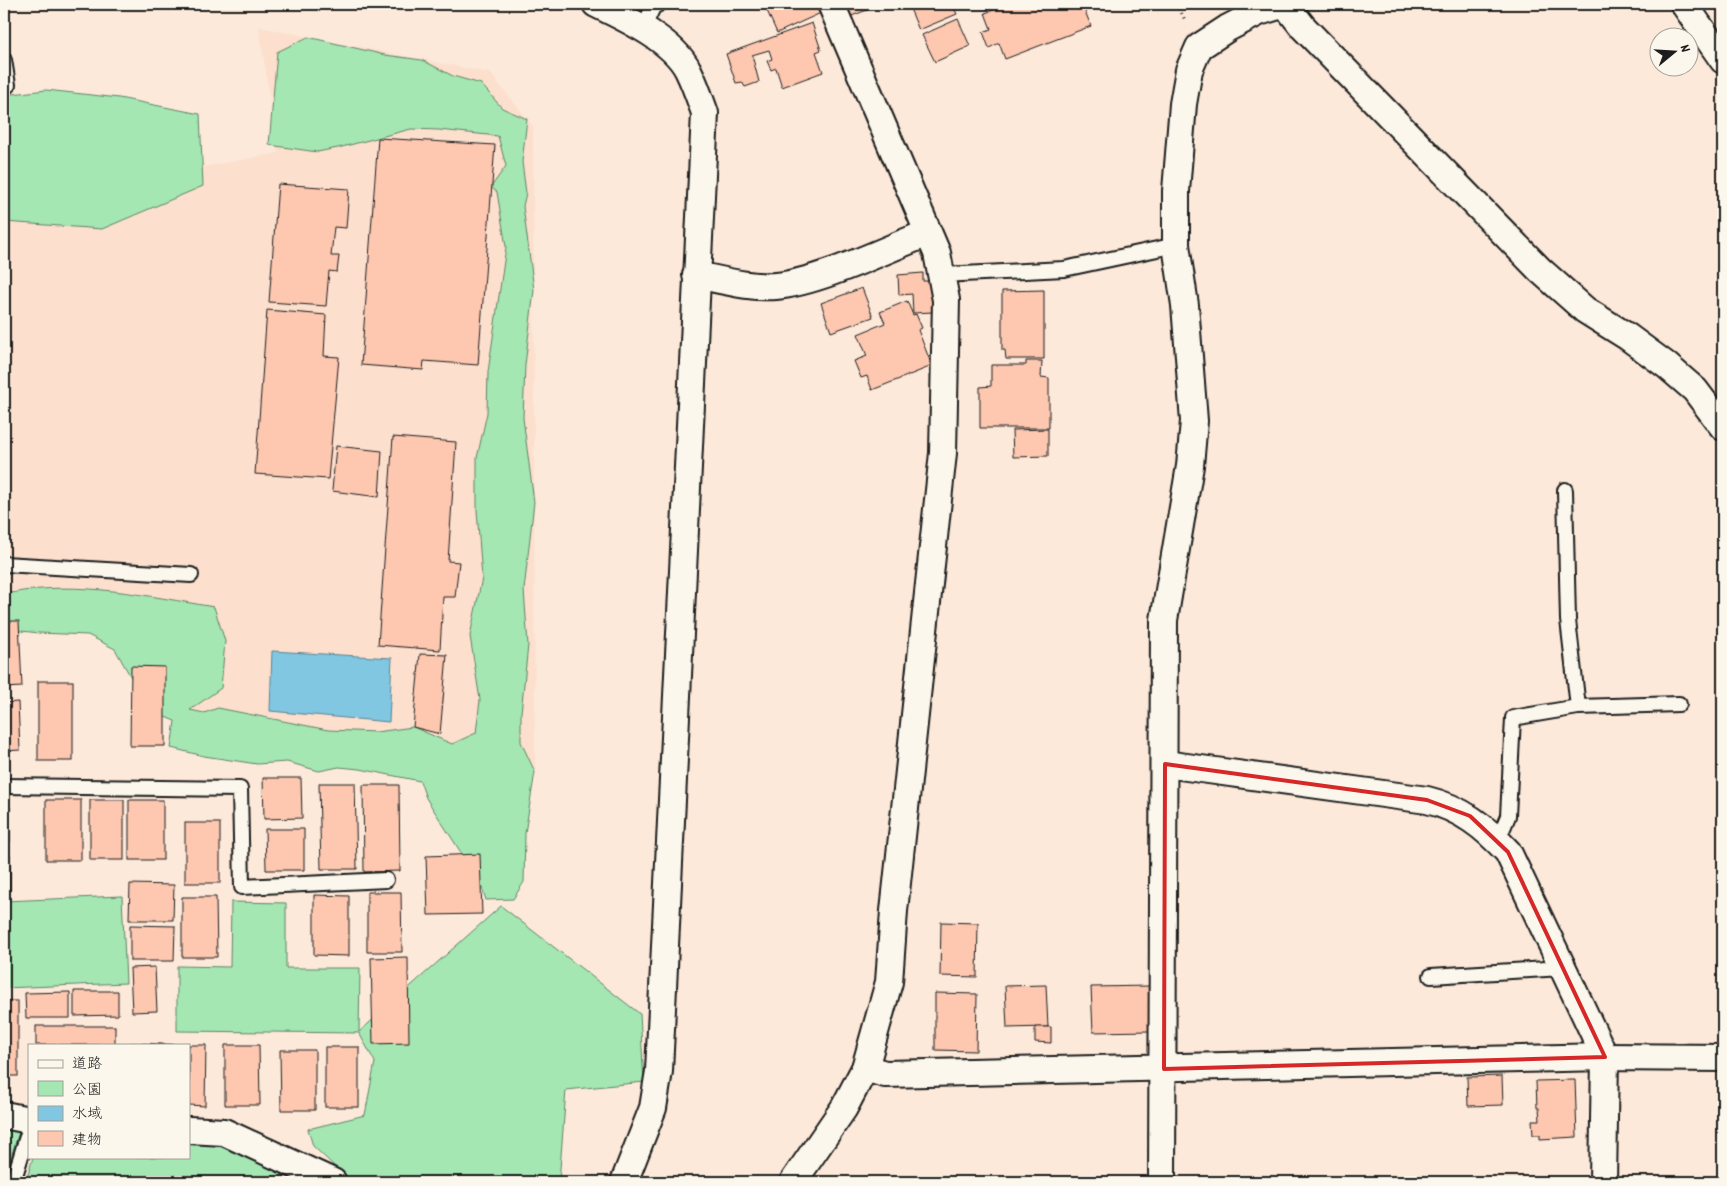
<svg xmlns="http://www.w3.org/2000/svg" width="1727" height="1186" font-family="Dekko,'Klee One',sans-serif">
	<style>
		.built { fill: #fcdfcd }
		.green { fill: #a4e7b2; stroke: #608267 }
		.water { fill: #81c7e2; stroke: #598393 }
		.building { fill: #fdc7b0; stroke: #1c1c1c }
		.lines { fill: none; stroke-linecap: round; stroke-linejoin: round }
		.lane-casing { stroke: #1c1c1c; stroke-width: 18 }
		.street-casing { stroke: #1c1c1c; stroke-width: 30 }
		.path { stroke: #1c1c1c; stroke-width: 3; stroke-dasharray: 1 4; stroke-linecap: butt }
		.lane { stroke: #fbf7ec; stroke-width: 14 }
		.street { stroke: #fbf7ec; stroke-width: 26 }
		.marked { fill: none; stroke: #d62828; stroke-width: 4; stroke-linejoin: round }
	</style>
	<rect width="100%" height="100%" fill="#fce9da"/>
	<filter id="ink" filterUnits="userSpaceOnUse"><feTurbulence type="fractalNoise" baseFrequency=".02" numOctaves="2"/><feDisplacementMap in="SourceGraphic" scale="10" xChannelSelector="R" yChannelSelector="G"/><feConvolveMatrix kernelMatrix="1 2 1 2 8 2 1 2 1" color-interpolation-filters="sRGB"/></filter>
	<g filter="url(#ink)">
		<polygon class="built" points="259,27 490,73 533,126 535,772 186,745 190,628 4,614 4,162 149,177 278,153"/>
		<g class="green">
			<path d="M 308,37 L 385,55 L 422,60 L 453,76 L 481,84 L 502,108 L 527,119 L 522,162 L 526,193 L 523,206 L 534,290 L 525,365 L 523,418 L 534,502 L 524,590 L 528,645 L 521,713 L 521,742 L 535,772 L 525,833 L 524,882 L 513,899 L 486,900 L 478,875 L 462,854 L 426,798 L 420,781 L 360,769 L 339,767 L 319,771 L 287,762 L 257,764 L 204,756 L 171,748 L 175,721 L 150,711 L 115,649 L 88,635 L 39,633 L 4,629 L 4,585 L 11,593 C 78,580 148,596 214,607 L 225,641 L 221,688 L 190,710 L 204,713 L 218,708 L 328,730 L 376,732 L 413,727 L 452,744 L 476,733 L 480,700 L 470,636 L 482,578 L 477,510 L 477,458 L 487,413 L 488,372 L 506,247 L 497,192 L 491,187 L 506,166 L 498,136 L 439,130 L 411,129 L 338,148 L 317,152 L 269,145 L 277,52 Z"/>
			<polygon points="46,90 119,98 200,114 203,186 102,229 4,222 4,95"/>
			<polygon points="122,896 126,983 4,988 4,901"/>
			<polygon points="231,902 286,903 286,968 360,968 359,1032 501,906 640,1014 644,1082 566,1090 559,1182 351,1182 313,1146 308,1129 365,1115 375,1062 359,1033 177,1031 177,966 230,967"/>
			<polygon points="4,1123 21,1126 4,1178"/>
			<polygon points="189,1140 225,1142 309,1182 26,1182 33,1157 189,1157"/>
		</g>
		<polygon class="water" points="272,651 392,658 389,722 270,711"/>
		<g class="building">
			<polygon points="764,4 819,4 823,12 777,33"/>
			<polygon points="844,4 879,4 880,5 849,17"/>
			<polygon points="908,4 952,4 957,14 919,30"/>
			<polygon points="1010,4 1082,4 1091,26 1005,59 999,43 989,48 983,32 991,29 985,13"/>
			<polygon points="958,19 970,46 935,62 922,35"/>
			<polygon points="812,23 821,50 816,52 823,72 782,87 776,68 771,70 767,61 772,59 769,50 752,55 759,82 745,87 742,82 736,83 726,54"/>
			<polygon points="378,138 495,145 478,365 424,361 423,370 361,365"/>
			<polygon points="278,184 349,189 346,228 334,227 331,256 339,256 337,272 329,271 326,306 269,302"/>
			<polygon points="923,273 923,281 931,281 933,312 913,313 912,294 899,295 898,275"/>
			<polygon points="862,288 873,317 831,332 821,303"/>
			<polygon points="1044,290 1044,359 1006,359 1005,350 1002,350 1002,291"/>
			<polygon points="907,301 913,315 916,314 922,328 918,330 932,366 872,390 867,376 861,378 854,361 867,356 858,334 885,323 880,312"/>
			<polygon points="267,310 326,315 324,356 339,357 328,479 255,474"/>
			<polygon points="1026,361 1042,361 1041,377 1049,378 1049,428 980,428 980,387 991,386 991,365 1026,365"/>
			<polygon points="1048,429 1048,456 1013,457 1012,430"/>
			<polygon points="393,437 456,442 448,561 459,562 455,597 443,597 440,650 378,645"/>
			<polygon points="336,446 382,451 379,497 332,491"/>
			<polygon points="4,621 19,621 22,687 4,688"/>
			<polygon points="420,654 447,655 440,734 413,727"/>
			<polygon points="131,666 165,667 165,746 130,746"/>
			<rect x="38" y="681" width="35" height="80"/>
			<polygon points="18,702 20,750 4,751 4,703"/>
			<polygon points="263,778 301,778 302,818 264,819"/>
			<polygon points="319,783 355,783 357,869 321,869"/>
			<polygon points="363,785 399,785 400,871 364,872"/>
			<rect x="46" y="800" width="35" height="60"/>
			<rect x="90" y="800" width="34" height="60"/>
			<rect x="129" y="800" width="34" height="60"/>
			<rect x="4" y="807" width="6" height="35"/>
			<rect x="185" y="823" width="35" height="60"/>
			<polygon points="265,829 304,829 304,870 266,870"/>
			<polygon points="480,854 482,914 428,915 426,856"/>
			<rect x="4" y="855" width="6" height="35"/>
			<polygon points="130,884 174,885 173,920 129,920"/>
			<polygon points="367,892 401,892 402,952 367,952"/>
			<polygon points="314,895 349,896 349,956 314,955"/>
			<polygon points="182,897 216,897 217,957 182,957"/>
			<polygon points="941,922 978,923 977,977 940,976"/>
			<polygon points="130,925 175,926 174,961 130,961"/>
			<polygon points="408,957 409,1043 373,1044 371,958"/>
			<polygon points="155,967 157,1011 132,1012 130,968"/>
			<polygon points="1046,985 1048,1027 1007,1028 1005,986"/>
			<polygon points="1150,986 1150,1031 1093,1032 1091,987"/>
			<polygon points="74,991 118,991 118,1015 74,1016"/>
			<polygon points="70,992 70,1018 26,1018 25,993"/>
			<polygon points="935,993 977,994 976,1051 935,1050"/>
			<rect x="4" y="1001" width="14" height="75"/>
			<rect x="36" y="1026" width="79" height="19"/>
			<polygon points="1035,1027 1051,1027 1051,1043 1035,1042"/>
			<polygon points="131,1043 189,1045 131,1045"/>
			<polygon points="189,1045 206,1045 205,1106 189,1105"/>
			<polygon points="225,1045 259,1045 260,1105 225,1105"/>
			<rect x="325" y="1047" width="34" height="60"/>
			<polygon points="280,1050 315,1050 315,1110 281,1110"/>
			<polygon points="1502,1076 1503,1105 1468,1106 1467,1077"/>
			<polygon points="1575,1080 1577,1137 1540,1139 1540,1135 1533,1135 1532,1120 1540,1120 1539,1108 1537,1108 1536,1081"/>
		</g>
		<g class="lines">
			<g class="lane-casing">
				<g id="lane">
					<polyline points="643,29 653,7 659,4"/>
					<polyline points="4,60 8,85"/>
					<polyline points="942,275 1064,269 1176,245"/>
					<polyline points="1565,490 1568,620 1578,707 1679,704"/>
					<polyline points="4,564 191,575"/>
					<polyline points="4,786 240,789 242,887 386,880"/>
					<polyline points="1495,837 1503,828 1508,816 1513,718 1578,707"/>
					<polyline points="1431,976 1562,968"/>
					<polyline points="13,1182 29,1130"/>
				</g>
			</g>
			<g class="street-casing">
				<g id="street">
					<path d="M 596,4 C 625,18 673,40 688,70 C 695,84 700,99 705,113 L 659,1071 L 653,1108 L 624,1182"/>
					<polyline points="1684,4 1723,60"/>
					<path d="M 696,275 C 722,280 749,288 776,286 C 820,282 886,249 928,233"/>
					<path d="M 1165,764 L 1427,800 C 1461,808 1485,827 1508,852 L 1605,1057 L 1603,1182"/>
					<polyline points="865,1068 885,1074 1605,1057 1723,1058"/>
					<polyline points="4,1115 29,1120"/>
					<polyline points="189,1130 224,1132 333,1182"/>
					<polyline points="793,1182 844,1108 865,1068 889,982 894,911 943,453 946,300 937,253 831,4"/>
					<polyline points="1162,1182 1164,620 1190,466 1194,421 1185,305 1176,245 1176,191 1183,104 1189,70 1199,47 1228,28 1259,12 1285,4 1303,27 1540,270 1585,310 1628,337 1666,365 1695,390 1723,427"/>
				</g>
			</g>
			<polyline class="path" points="1177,4 1185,20"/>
			<use href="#lane" class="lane"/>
			<use href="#street" class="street"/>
		</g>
	</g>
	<path class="marked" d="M 1165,764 L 1427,800 L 1470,816 L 1508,852 L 1605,1057 L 1164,1069 Z"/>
	<rect width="1727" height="1186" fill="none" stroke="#fbf7ec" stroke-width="20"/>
	<rect x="10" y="10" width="1707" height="1166" fill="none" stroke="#1c1c1c" stroke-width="2" filter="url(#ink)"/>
	<rect x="28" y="1044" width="162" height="115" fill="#fbf7ec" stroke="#a29f99"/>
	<rect x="38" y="1060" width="25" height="8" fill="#fbf7ec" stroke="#a29f99"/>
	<text x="72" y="1068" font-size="15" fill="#1c1c1c">道路</text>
	<rect x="38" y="1081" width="25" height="15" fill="#a4e7b2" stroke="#a29f99"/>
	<text x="72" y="1094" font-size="15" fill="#1c1c1c">公園</text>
	<rect x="38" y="1106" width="25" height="15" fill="#81c7e2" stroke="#a29f99"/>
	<text x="72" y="1118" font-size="15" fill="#1c1c1c">水域</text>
	<rect x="38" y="1131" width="25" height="15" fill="#fdc7b0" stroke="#a29f99"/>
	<text x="72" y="1144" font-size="15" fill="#1c1c1c">建物</text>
	<g transform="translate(1674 52) rotate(72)"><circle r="24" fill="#fbf7ec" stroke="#a29f99"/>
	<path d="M0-4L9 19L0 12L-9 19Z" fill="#1c1c1c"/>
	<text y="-8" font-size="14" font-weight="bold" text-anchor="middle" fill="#1c1c1c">N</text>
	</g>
</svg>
